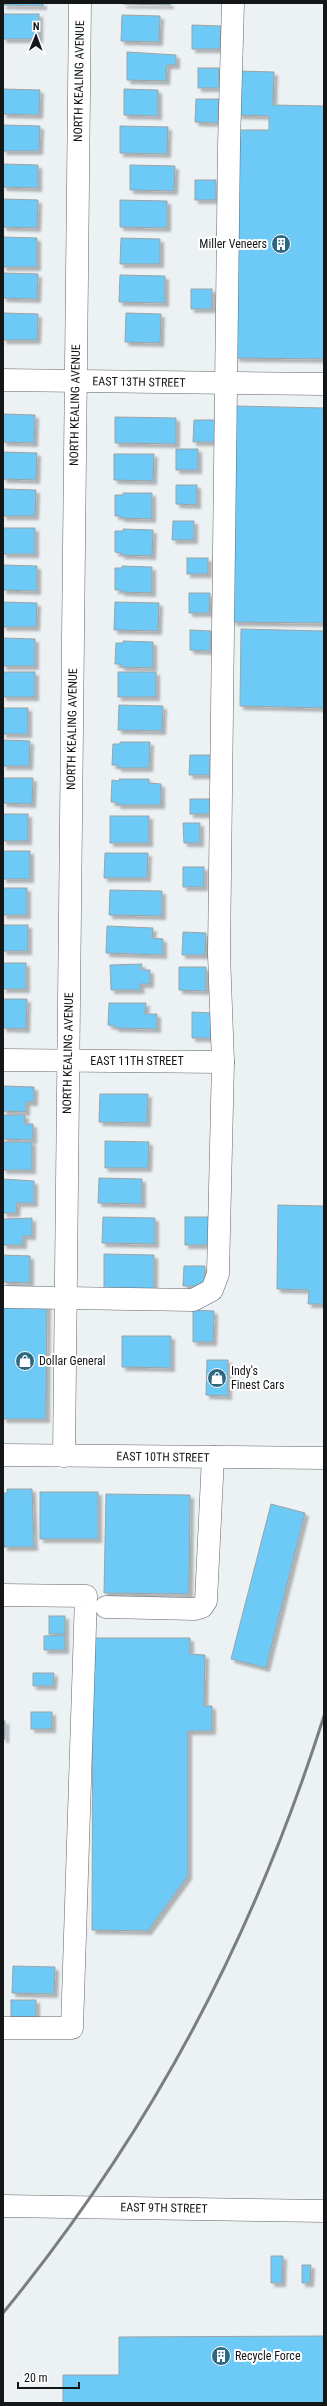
<svg xmlns="http://www.w3.org/2000/svg" width="327" height="2406" font-family="'Roboto Condensed',sans-serif">
	<style>
		.building { fill: #6dcaf6; stroke: #9da2a4; filter: url(#shadow) }
		.lines { fill: none; stroke-linecap: round; stroke-linejoin: round }
		.minor-casing { stroke: #626669; stroke-width: 23 }
		.major-casing { stroke: #626669; stroke-width: 23 }
		.minor { stroke: #fff; stroke-width: 22 }
		.major { stroke: #fff; stroke-width: 22 }
		.rail { stroke: #7a7e80; stroke-width: 3 }
		.labels { text-anchor: middle; dominant-baseline: central; stroke-width: 4; stroke-linejoin: round; paint-order: stroke }
		.street-label { font-size: 12px; fill: #141617; stroke: #fff }
		.poi-label { font-size: 12px; fill: #141617; stroke: #fff; text-anchor: start }
	</style>
	<defs>
		<filter id="shadow"><feDropShadow dx="3.5" dy="3.5" stdDeviation="1" flood-color="#0004"/></filter>
	</defs>
	<rect width="100%" height="100%" fill="#ecf1f4"/>
	<g class="building">
		<polygon points="3,3 43,3 43,6 3,5"/>
		<polygon points="123,3 170,3 170,5 123,4"/>
		<rect x="3" y="14" width="36" height="25"/>
		<polygon points="122,15 160,16 159,42 121,41"/>
		<polygon points="192,25 221,26 220,49 192,49"/>
		<polygon points="127,52 176,55 176,65 167,65 166,81 127,80"/>
		<rect x="198" y="68" width="21" height="20"/>
		<polygon points="239,71 274,72 273,105 324,106 324,359 236,358 240,130 269,130 269,116 238,115"/>
		<polygon points="3,89 40,90 39,115 3,114"/>
		<polygon points="124,89 158,90 158,116 124,115"/>
		<polygon points="196,99 219,99 218,123 195,122"/>
		<polygon points="3,125 40,126 39,151 3,151"/>
		<polygon points="120,126 168,127 167,154 120,153"/>
		<polygon points="3,164 38,165 38,188 3,187"/>
		<polygon points="130,165 175,166 174,191 130,190"/>
		<rect x="195" y="180" width="21" height="20"/>
		<polygon points="3,199 38,200 37,228 3,227"/>
		<polygon points="120,200 167,201 167,228 120,227"/>
		<polygon points="3,237 37,238 37,267 3,267"/>
		<polygon points="121,238 160,239 160,264 120,264"/>
		<polygon points="3,273 38,274 37,299 3,298"/>
		<polygon points="120,275 165,276 165,303 119,302"/>
		<rect x="191" y="289" width="21" height="20"/>
		<polygon points="3,313 38,314 37,340 3,340"/>
		<polygon points="126,313 161,314 160,343 125,342"/>
		<polygon points="236,406 324,408 324,623 233,622"/>
		<polygon points="3,414 35,415 34,443 3,442"/>
		<polygon points="115,417 176,418 176,444 115,443"/>
		<polygon points="194,420 216,420 216,442 193,442"/>
		<rect x="176" y="449" width="22" height="21"/>
		<polygon points="3,452 37,453 36,480 3,479"/>
		<polygon points="114,454 154,454 153,481 114,480"/>
		<polygon points="176,485 197,485 197,505 176,504"/>
		<polygon points="3,489 36,490 35,516 3,516"/>
		<polygon points="123,493 152,493 152,519 121,518 121,516 115,516 115,495 123,495"/>
		<polygon points="173,521 194,521 194,540 172,540"/>
		<rect x="3" y="528" width="32" height="26"/>
		<polygon points="123,529 153,530 152,556 121,555 121,553 115,552 115,531 123,531"/>
		<rect x="187" y="558" width="21" height="16"/>
		<polygon points="3,565 37,566 37,591 3,590"/>
		<polygon points="122,566 152,567 152,593 121,592 121,590 115,590 115,568 122,568"/>
		<polygon points="189,593 210,593 209,613 189,613"/>
		<polygon points="3,602 37,603 36,627 3,627"/>
		<polygon points="115,602 159,603 158,631 114,630"/>
		<polygon points="241,629 324,631 324,708 240,706"/>
		<polygon points="190,630 211,631 210,651 190,650"/>
		<polygon points="3,638 35,639 35,666 3,666"/>
		<polygon points="123,641 153,642 153,668 121,667 121,664 115,664 116,643 123,643"/>
		<rect x="3" y="672" width="32" height="25"/>
		<rect x="118" y="672" width="38" height="25"/>
		<polygon points="119,705 163,706 162,731 118,730"/>
		<rect x="3" y="708" width="25" height="26"/>
		<polygon points="3,740 30,741 29,766 3,766"/>
		<polygon points="120,742 150,742 149,768 118,768 118,765 112,765 113,744 120,744"/>
		<polygon points="190,755 210,755 210,775 189,775"/>
		<polygon points="3,778 33,778 32,804 3,803"/>
		<polygon points="119,779 149,779 149,783 161,784 161,805 117,805 117,802 111,802 112,780 119,781"/>
		<rect x="190" y="799" width="21" height="15"/>
		<rect x="3" y="814" width="25" height="27"/>
		<rect x="110" y="816" width="39" height="27"/>
		<polygon points="183,823 200,823 200,843 184,843"/>
		<rect x="3" y="851" width="27" height="28"/>
		<polygon points="105,853 148,853 147,878 104,878"/>
		<rect x="183" y="867" width="21" height="20"/>
		<rect x="3" y="888" width="24" height="27"/>
		<polygon points="110,890 162,891 162,916 109,915"/>
		<rect x="3" y="925" width="25" height="26"/>
		<polygon points="107,926 153,928 152,938 163,939 163,955 106,953"/>
		<polygon points="183,932 206,933 205,955 182,955"/>
		<rect x="3" y="963" width="23" height="26"/>
		<polygon points="142,964 141,970 150,970 150,984 140,984 141,990 111,990 110,965"/>
		<polygon points="179,967 206,967 206,991 179,990"/>
		<polygon points="3,999 27,999 26,1029 3,1028"/>
		<polygon points="109,1003 146,1003 145,1014 157,1014 157,1029 115,1028 115,1026 108,1025"/>
		<polygon points="192,1012 212,1013 211,1038 192,1038"/>
		<polygon points="3,1086 34,1087 34,1102 26,1102 26,1112 3,1111"/>
		<polygon points="100,1094 148,1094 147,1123 99,1122"/>
		<polygon points="3,1115 25,1115 25,1124 33,1124 33,1140 3,1139"/>
		<polygon points="105,1141 149,1142 148,1168 105,1168"/>
		<rect x="3" y="1142" width="29" height="28"/>
		<polygon points="99,1178 142,1179 142,1204 98,1203"/>
		<polygon points="3,1179 34,1181 34,1203 17,1203 16,1213 3,1213"/>
		<polygon points="278,1205 324,1206 324,1304 308,1304 309,1290 277,1289"/>
		<polygon points="103,1217 155,1218 155,1244 102,1243"/>
		<rect x="185" y="1217" width="24" height="28"/>
		<polygon points="32,1218 32,1236 23,1236 23,1245 3,1245 3,1219"/>
		<polygon points="104,1254 154,1255 154,1289 104,1288"/>
		<polygon points="3,1255 30,1256 30,1283 3,1282"/>
		<polygon points="184,1266 205,1266 204,1286 183,1286"/>
		<polygon points="3,1303 47,1303 46,1419 3,1419"/>
		<polygon points="193,1310 214,1311 213,1342 193,1342"/>
		<polygon points="122,1336 171,1336 171,1368 122,1367"/>
		<polygon points="207,1360 228,1360 228,1396 206,1395"/>
		<polygon points="7,1489 32,1489 34,1547 4,1547 4,1493 7,1493"/>
		<rect x="40" y="1492" width="58" height="47"/>
		<polygon points="106,1494 190,1495 189,1594 104,1593"/>
		<polygon points="271,1504 305,1513 266,1668 231,1659"/>
		<rect x="49" y="1616" width="16" height="18"/>
		<polygon points="65,1635 65,1650 44,1650 44,1636"/>
		<polygon points="93,1638 190,1638 190,1654 205,1655 204,1706 212,1706 212,1731 188,1731 188,1876 148,1931 92,1930"/>
		<polygon points="33,1673 54,1673 53,1686 33,1686"/>
		<rect x="31" y="1712" width="21" height="17"/>
		<rect x="3" y="1721" width="2" height="18"/>
		<polygon points="13,1966 55,1967 54,1994 12,1993"/>
		<rect x="11" y="2000" width="25" height="17"/>
		<polygon points="271,2256 283,2256 282,2283 271,2283"/>
		<polygon points="302,2265 311,2265 310,2283 302,2283"/>
		<polygon points="324,2336 324,2403 63,2403 63,2375 119,2375 119,2337"/>
	</g>
	<g class="lines">
		<g class="minor-casing">
			<g id="minor">
				<polyline points="3,380 324,384"/>
				<polyline points="3,1060 223,1062"/>
				<polyline points="3,1297 193,1300 212,1290 218,1274 223,1062 219,954 229,145 233,3"/>
				<polyline points="64,1456 80,3"/>
				<polyline points="3,1595 86,1596 72,2028 3,2028"/>
				<polyline points="106,1607 195,1609 202,1607 206,1601 213,1457"/>
				<polyline points="3,2206 324,2211"/>
			</g>
		</g>
		<g class="major-casing">
			<polyline id="major" points="3,1455 324,1458"/>
		</g>
		<use href="#minor" class="minor"/>
		<use href="#major" class="major"/>
		<path class="rail" d="M 3,2313 C 151,2132 253,1939 324,1716"/>
	</g>
	<defs>
		<g id="building-disc" transform="scale(1)"><circle r="9.5" fill="#2e6781" stroke="#fff"/><path d="M-4-6H4V6H1V3H-1V6H-4ZM-2.5-4.3h1.7v1.8h-1.7ZM.8-4.3h1.7v1.8H.8ZM-2.5-1h1.7V.8h-1.7ZM.8-1h1.7V.8H.8Z" fill="#fff"/></g>
		<g id="shop-disc" transform="scale(1)"><circle r="9.5" fill="#2e6781" stroke="#fff"/><path d="M-5-2.5h2.3a2.7 3.5 0 0 1 5.4 0H5L5.5 6h-11ZM-1.5-2.5h3a1.5 2.3 0 0 0-3 0Z" fill="#fff"/></g>
	</defs>
	<g fill-rule="evenodd">
		<use href="#building-disc" x="281" y="244"/>
		<use href="#shop-disc" x="25" y="1361"/>
		<use href="#shop-disc" x="217" y="1378"/>
		<use href="#building-disc" x="221" y="2356"/>
	</g>
	<g class="labels">
		<g class="street-label">
			<text transform="translate(79 81) rotate(-89)">NORTH KEALING AVENUE</text>
			<text transform="translate(139 382) rotate(1)">EAST 13TH STREET</text>
			<text transform="translate(75 405) rotate(-89)">NORTH KEALING AVENUE</text>
			<text transform="translate(72 729) rotate(-89)">NORTH KEALING AVENUE</text>
			<text transform="translate(68 1053) rotate(-89)">NORTH KEALING AVENUE</text>
			<text x="137" y="1061">EAST 11TH STREET</text>
			<text transform="translate(163 1457) rotate(1)">EAST 10TH STREET</text>
			<text transform="translate(164 2208) rotate(1)">EAST 9TH STREET</text>
		</g>
		<g class="poi-label">
			<text x="267" y="244" text-anchor="end">Miller Veneers</text>
			<text x="39" y="1361">Dollar General</text>
			<text x="231" y="1371">Indy's<tspan x="231" dy="14">Finest Cars</tspan></text>
			<text x="235" y="2356">Recycle Force</text>
		</g>
	</g>
	<rect width="327" height="2406" fill="none" stroke="#141617" stroke-width="8"/>
	<g transform="translate(36 36) rotate(1)" stroke="#ffffff" stroke-width="3" paint-order="stroke">
	<path d="M0-3L7 15L0 10L-7 15Z" fill="#141617"/>
	<text y="-6" font-size="11" font-weight="bold" text-anchor="middle" fill="#141617">N</text>
	</g>
	<path d="M18 2382v6h61v-6" fill="none" stroke="#141617" stroke-width="2"/>
	<text x="24" y="2382" font-size="12" fill="#141617" stroke="#ffffff" stroke-width="3" paint-order="stroke">20 m</text>
</svg>
